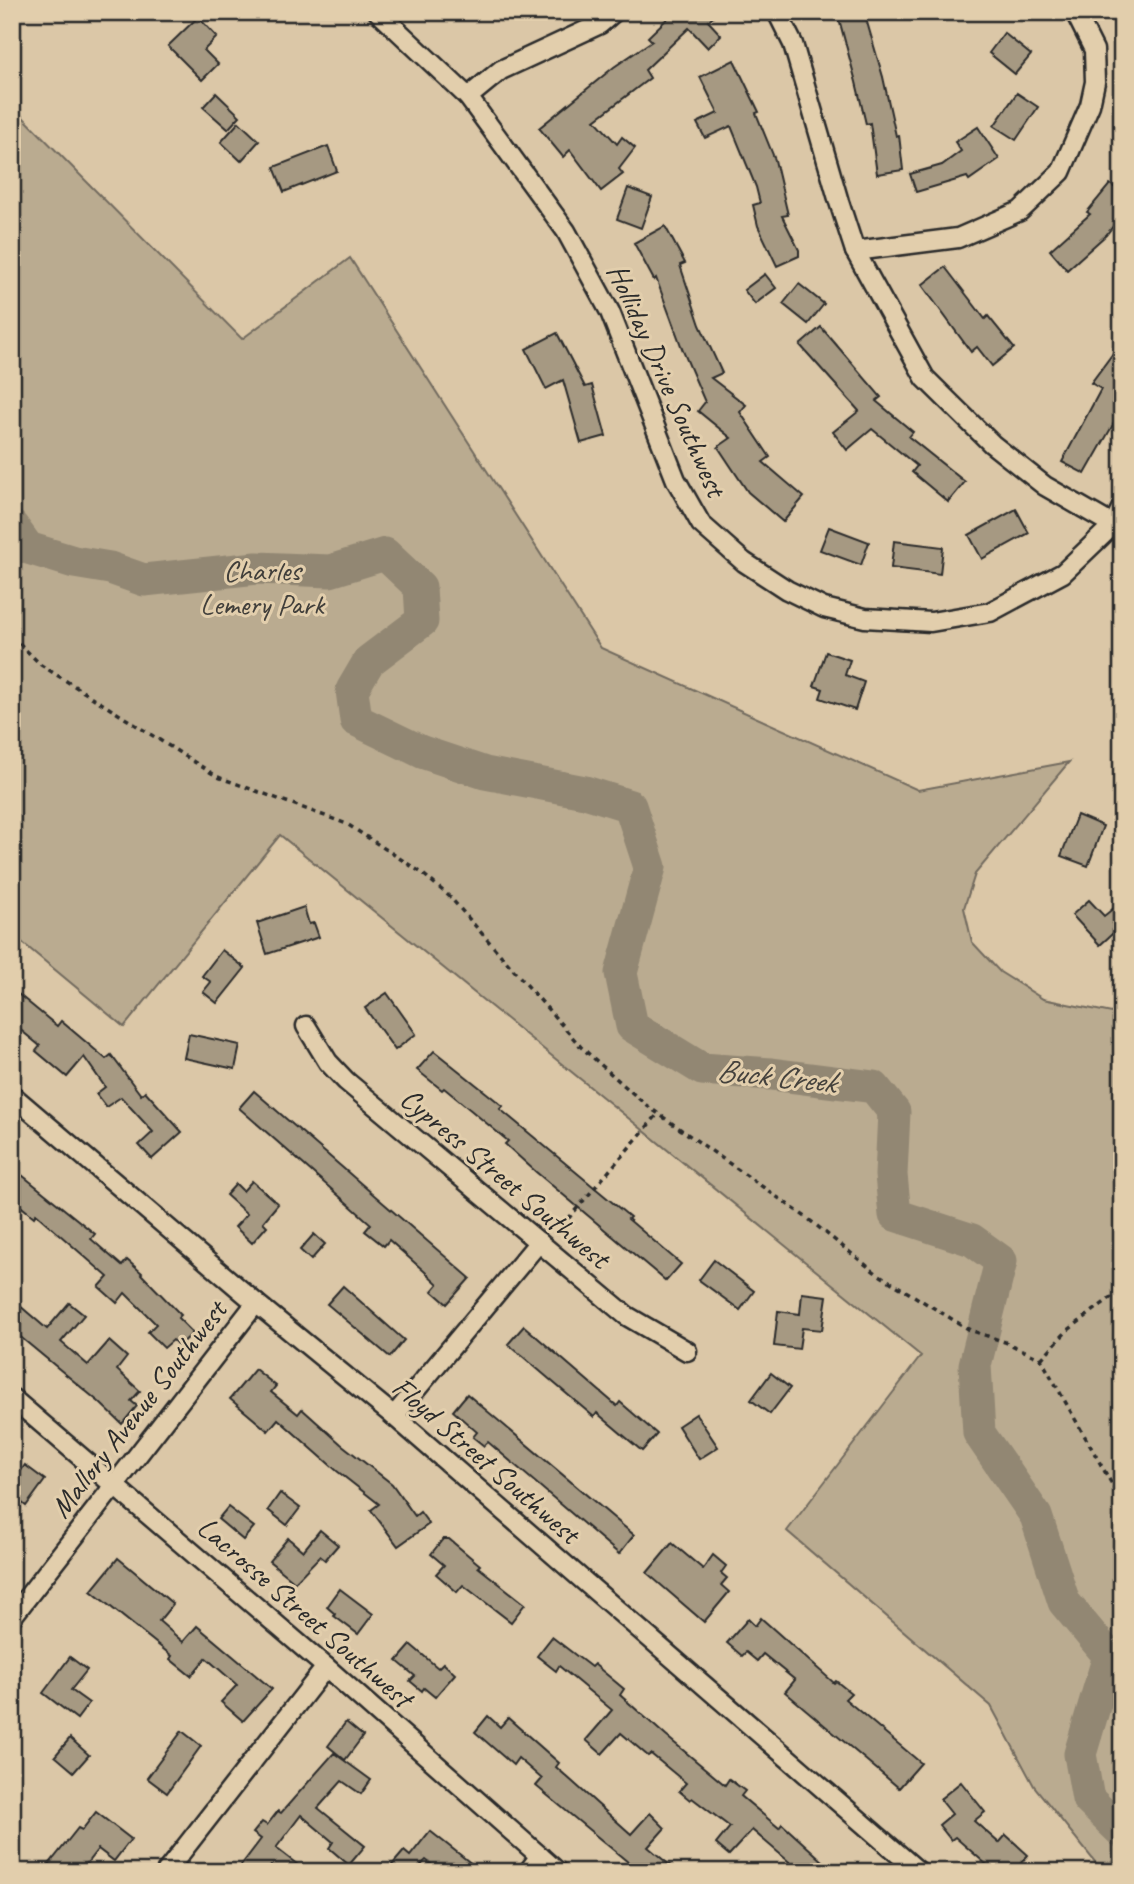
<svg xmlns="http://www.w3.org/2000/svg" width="1134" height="1884" font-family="Caveat,sans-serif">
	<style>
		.green { fill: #baab90; stroke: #726b5e; stroke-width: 2 }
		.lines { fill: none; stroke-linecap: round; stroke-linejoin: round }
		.river { stroke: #928773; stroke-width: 33 }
		.building { fill: #a69982; stroke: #2b2b2b; stroke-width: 2 }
		.minor-casing { stroke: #2b2b2b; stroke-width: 23 }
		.path { stroke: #2b2b2b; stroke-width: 3.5; stroke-dasharray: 5 5; stroke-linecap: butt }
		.minor { stroke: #e2ceac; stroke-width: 18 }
		.labels { text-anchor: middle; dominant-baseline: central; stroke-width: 6; stroke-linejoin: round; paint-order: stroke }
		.street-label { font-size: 30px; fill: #2b2b2b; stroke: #e2ceac }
		.park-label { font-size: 30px; fill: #403e3a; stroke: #e2ceac }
		.water-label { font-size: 32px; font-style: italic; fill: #45423d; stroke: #e2ceac }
	</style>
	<rect width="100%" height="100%" fill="#dbc7a7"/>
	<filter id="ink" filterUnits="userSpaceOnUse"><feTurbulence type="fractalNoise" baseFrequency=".0143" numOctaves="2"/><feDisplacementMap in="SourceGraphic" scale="14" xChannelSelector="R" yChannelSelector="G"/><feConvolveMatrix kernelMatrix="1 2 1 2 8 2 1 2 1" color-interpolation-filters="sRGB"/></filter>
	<g filter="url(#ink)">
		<polygon class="green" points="12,106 242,339 350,258 601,648 918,790 1069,762 975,874 964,908 972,942 1000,972 1043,999 1122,1015 1122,1872 1103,1872 1034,1786 991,1706 787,1531 921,1356 280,835 124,1027 12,934"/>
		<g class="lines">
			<polyline class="river" points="12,526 28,548 74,562 110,568 144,580 257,568 330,571 385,554 420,587 422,621 369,661 352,690 356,720 422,752 485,773 585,792 630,806 650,867 621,973 632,1026 702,1069 771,1074 874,1087 894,1112 891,1175 895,1215 972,1240 1001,1261 975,1365 979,1433 1036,1516 1064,1602 1109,1656 1080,1754 1088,1799 1122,1832"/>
		</g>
		<g class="building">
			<polygon points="674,12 717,12 708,21 721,35 708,48 689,28 645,70 650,78 595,120 617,144 622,137 635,148 619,169 623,174 601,191 570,150 563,157 539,128 614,67 652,41 648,37"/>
			<polygon points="834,12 864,12 883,77 896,136 899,135 903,170 877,174 870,123 866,124 856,82 840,23"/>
			<polygon points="198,17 217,37 204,50 218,64 202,80 168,46"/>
			<polygon points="1004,33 1031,55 1015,74 989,53"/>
			<polygon points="734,60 759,112 756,113 775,160 788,215 782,216 799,250 799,256 777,266 758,226 753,205 760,203 756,187 731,126 705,138 697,123 718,113 700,77"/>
			<polygon points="216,93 240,116 228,129 203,107"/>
			<polygon points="1017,93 1038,107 1016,140 994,126"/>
			<polygon points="239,122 259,141 241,161 221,142"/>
			<polygon points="978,127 999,159 969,180 967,177 916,192 910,174 942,165 961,151 955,142"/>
			<polygon points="328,146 337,171 284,192 274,167"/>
			<polygon points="1110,184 1122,193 1122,215 1106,235 1067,270 1050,250 1090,214 1087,212"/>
			<polygon points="628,188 652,197 641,228 617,219"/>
			<polygon points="665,226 685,263 680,265 700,325 722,373 711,378 746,405 740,412 770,457 763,462 804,497 783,522 748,492 718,447 731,438 698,411 705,402 683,351 656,278 654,280 634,243"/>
			<polygon points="945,267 985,319 988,316 1014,348 992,366 977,347 971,352 922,285"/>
			<polygon points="765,274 776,288 755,304 744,290"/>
			<polygon points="799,284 824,304 808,324 783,304"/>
			<polygon points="821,327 881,397 876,401 913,432 909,437 965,482 950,500 949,499 948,502 912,472 917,466 872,429 847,450 833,432 859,411 800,345"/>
			<polygon points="557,333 585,387 592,385 606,436 581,443 563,380 546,389 526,349"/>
			<polygon points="1122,341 1122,409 1085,474 1062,462 1101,389 1091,383"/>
			<polygon points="1016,509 1029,533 982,559 969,535"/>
			<polygon points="829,527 869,542 861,565 820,550"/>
			<polygon points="894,541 943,547 940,574 891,568"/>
			<polygon points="826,652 850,660 845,675 864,682 855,710 820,698 823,689 814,686"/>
			<polygon points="1077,815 1103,826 1088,866 1061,856"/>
			<polygon points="1089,900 1104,916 1115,907 1122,914 1122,925 1100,945 1072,915"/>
			<polygon points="304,907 309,924 314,923 319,937 267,954 257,923"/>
			<polygon points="222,950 245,968 217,1003 203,992 211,982 202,976"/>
			<polygon points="12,989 57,1026 61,1021 106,1059 111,1055 141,1095 145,1091 182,1132 152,1159 139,1145 153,1132 121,1097 106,1107 96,1094 105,1087 84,1057 67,1077 36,1051 40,1046 12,1023"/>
			<polygon points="387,993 416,1034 395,1050 365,1008"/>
			<polygon points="189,1034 240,1045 235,1069 184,1058"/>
			<polygon points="434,1051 503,1106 500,1109 630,1217 628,1219 681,1264 666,1281 536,1172 505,1144 508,1141 444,1088 442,1090 417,1070"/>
			<polygon points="254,1091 470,1278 447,1304 432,1291 438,1284 424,1271 389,1240 384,1246 365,1231 371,1224 239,1108"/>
			<polygon points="12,1167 95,1234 91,1239 122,1266 127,1260 142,1273 141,1274 181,1315 178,1318 193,1333 179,1346 173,1340 164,1348 148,1332 156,1324 125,1293 117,1303 99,1287 108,1277 36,1214 34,1217 12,1199"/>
			<polygon points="252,1181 278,1204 263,1222 267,1226 252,1243 235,1227 247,1214 226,1195 236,1184 243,1191"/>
			<polygon points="314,1234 325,1244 311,1260 300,1250"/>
			<polygon points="714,1260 754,1291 740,1310 699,1280"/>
			<polygon points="343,1286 404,1340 390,1357 327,1304"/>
			<polygon points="802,1293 827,1296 822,1330 802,1328 799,1349 774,1346 778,1311 800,1314"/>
			<polygon points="12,1299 47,1329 69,1303 84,1315 61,1342 88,1365 109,1341 127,1357 117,1370 140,1391 131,1401 137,1406 122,1424 99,1402 12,1330"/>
			<polygon points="524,1326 617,1406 620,1402 657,1434 642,1451 597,1413 594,1417 508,1344"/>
			<polygon points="255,1369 276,1386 271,1392 298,1414 302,1409 341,1444 392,1484 415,1516 420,1512 429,1524 398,1546 371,1510 379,1504 337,1471 278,1419 268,1431 230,1399"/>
			<polygon points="771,1373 790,1388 770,1414 751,1400"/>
			<polygon points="467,1394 634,1535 619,1554 488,1442 484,1446 473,1437 477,1432 453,1411"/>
			<polygon points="696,1414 718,1447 699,1459 678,1426"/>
			<polygon points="25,1465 45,1480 26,1506 12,1495 12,1471 18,1475"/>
			<polygon points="280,1493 300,1508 287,1525 268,1510"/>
			<polygon points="228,1507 254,1527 243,1540 218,1519"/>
			<polygon points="320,1530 338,1545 325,1560 320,1556 295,1582 269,1561 288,1538 303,1551"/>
			<polygon points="443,1539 449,1539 480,1565 478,1567 525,1604 511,1622 463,1585 457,1592 436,1574 444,1565 431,1554"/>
			<polygon points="672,1543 703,1569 713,1555 726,1566 721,1573 727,1578 721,1585 729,1592 704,1622 647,1573"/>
			<polygon points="118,1558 173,1604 159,1621 183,1642 197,1626 272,1689 243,1721 221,1702 237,1685 220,1670 206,1658 191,1676 170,1659 172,1656 91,1591"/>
			<polygon points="340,1589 373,1614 358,1634 334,1616 335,1614 327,1607"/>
			<polygon points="761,1618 834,1683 836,1681 851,1693 845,1699 921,1763 899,1788 785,1692 795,1680 763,1654 757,1661 746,1652 742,1656 727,1643 748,1619 755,1626"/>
			<polygon points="552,1637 591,1667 594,1664 624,1689 620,1695 666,1736 725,1785 729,1779 745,1791 741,1796 779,1828 782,1824 835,1872 801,1872 752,1830 729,1855 716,1844 730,1827 692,1798 690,1800 679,1791 686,1783 651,1754 648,1756 621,1733 602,1754 586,1740 612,1710 559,1666 556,1671 537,1656"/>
			<polygon points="411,1645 438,1668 443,1663 455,1674 435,1697 424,1688 422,1691 410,1681 415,1676 397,1661"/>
			<polygon points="70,1657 87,1670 71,1690 89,1703 77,1719 43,1693"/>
			<polygon points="488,1716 500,1727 508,1718 559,1763 556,1767 631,1834 650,1813 665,1828 648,1847 678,1872 640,1872 536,1786 542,1779 518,1758 513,1765 475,1732"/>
			<polygon points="346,1722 363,1736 345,1760 328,1746"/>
			<polygon points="182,1731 201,1746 167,1793 147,1778"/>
			<polygon points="70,1738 89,1755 74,1772 55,1756"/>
			<polygon points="334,1753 371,1780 361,1794 342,1781 318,1808 365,1846 349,1865 329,1848 333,1842 301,1815 276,1848 307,1872 278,1872 271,1866 266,1872 236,1872 261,1839 253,1833 262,1822 267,1825 278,1811 281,1813"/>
			<polygon points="961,1782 985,1812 974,1821 999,1843 1006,1835 1028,1855 1013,1872 995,1872 955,1837 951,1840 939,1825 952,1814 940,1799"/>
			<polygon points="96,1812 131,1839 114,1861 98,1849 80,1872 43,1872 78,1828 82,1830"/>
			<polygon points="430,1831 482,1872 441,1872 426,1860 421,1865 429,1872 386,1872 404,1851 410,1856"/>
		</g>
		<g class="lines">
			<g class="minor-casing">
				<g id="minor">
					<polyline points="378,12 468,97 566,231 610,312 676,480 701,524 744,562 787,590 824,608 865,618 931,622 990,612 1063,573 1113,525 1122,507"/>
					<polyline points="777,12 793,44 839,202 855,251 925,378 992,444 1045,486 1113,525"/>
					<polyline points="468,97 501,70 600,24 614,12"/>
					<polyline points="855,251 958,238 1020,211 1061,172 1090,105 1095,82 1094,50 1075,12"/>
					<polyline points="306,1026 328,1062 346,1081 627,1316 687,1351"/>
					<polyline points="12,1095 256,1303 394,1416 919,1872"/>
					<polyline points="12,1398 326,1667 558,1872"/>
					<polyline points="394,1416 539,1242"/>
					<polyline points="12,1617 256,1303"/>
					<polyline points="166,1872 326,1667"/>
					<polyline points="528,1872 540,1856"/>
				</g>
			</g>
			<g class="path">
				<polyline points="12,636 41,665 218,777 347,824 422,873 450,897 581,1047 646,1105 807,1218 876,1273 970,1330 1005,1342 1041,1359 1113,1486 1122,1509"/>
				<polyline points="555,1234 658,1114"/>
				<polyline points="1041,1359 1067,1331 1122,1289"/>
			</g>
			<use href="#minor" class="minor"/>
		</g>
	</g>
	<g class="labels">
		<g class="street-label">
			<text transform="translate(667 380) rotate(66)">Holliday Drive Southwest</text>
			<text transform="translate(505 1178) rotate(40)">Cypress Street Southwest</text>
			<text transform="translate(138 1409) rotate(-52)">Mallory Avenue Southwest</text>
			<text transform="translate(486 1460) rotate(41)">Floyd Street Southwest</text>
			<text transform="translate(305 1612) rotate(41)">Lacrosse Street Southwest</text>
		</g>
		<g class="park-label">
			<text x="262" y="570">Charles<tspan x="262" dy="34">Lemery Park</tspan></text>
		</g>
		<g class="water-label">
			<text transform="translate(776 1076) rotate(6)">Buck Creek</text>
		</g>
	</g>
	<rect width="1134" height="1884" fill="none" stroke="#e2ceac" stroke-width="42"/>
	<rect x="21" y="21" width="1092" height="1842" fill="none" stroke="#2b2b2b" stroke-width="2.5" filter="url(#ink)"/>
</svg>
